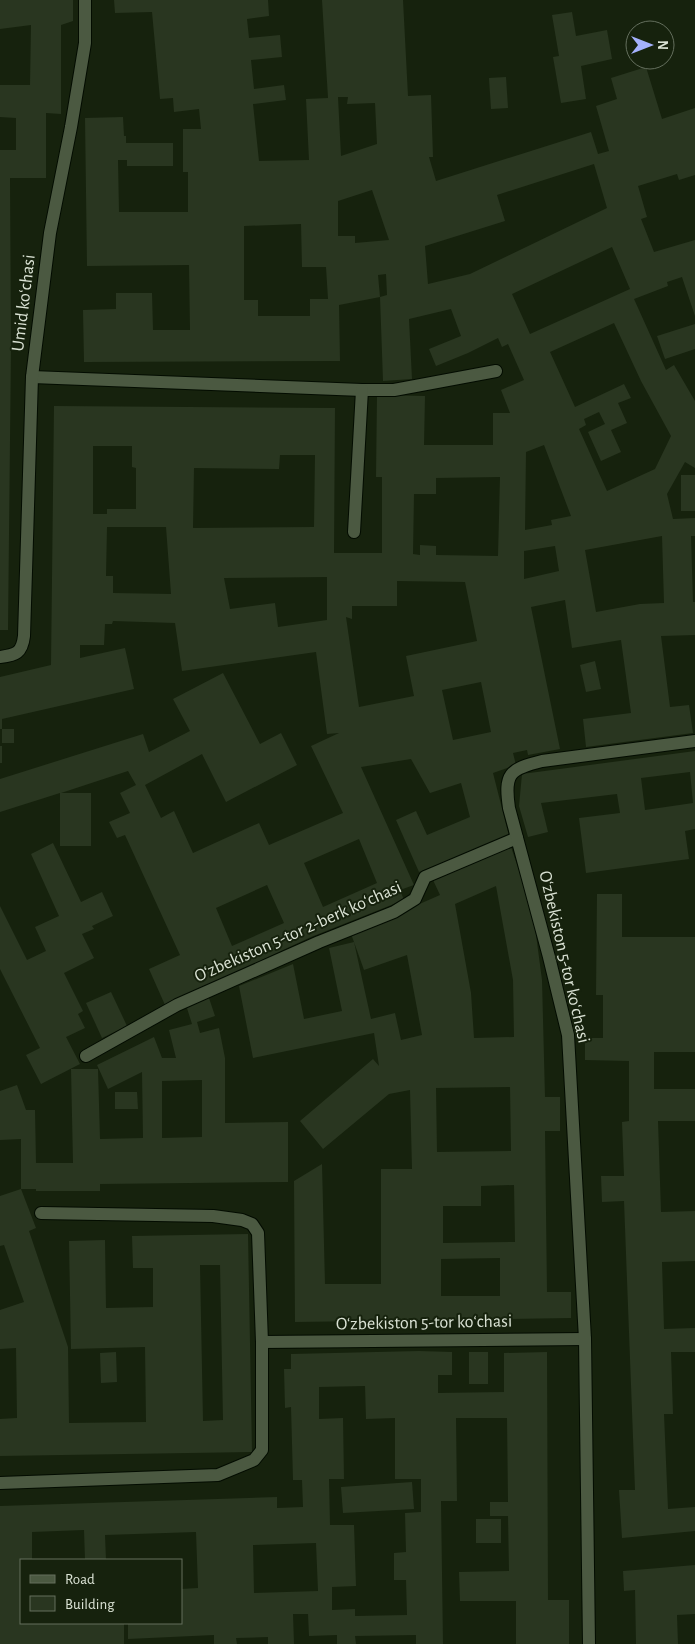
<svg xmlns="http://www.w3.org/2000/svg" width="695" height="1644" font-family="'Alegreya Sans',sans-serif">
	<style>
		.building { fill: #293620; fill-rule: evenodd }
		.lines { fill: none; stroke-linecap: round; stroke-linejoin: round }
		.minor-casing { stroke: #030c00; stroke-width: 14 }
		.minor { stroke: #4b5941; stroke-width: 12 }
		.labels { text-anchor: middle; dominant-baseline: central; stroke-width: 4; stroke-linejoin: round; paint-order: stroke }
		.street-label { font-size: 18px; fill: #dae2d4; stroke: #16220d }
	</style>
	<rect width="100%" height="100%" fill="#16220d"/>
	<g class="building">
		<polygon points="0,0 73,0 73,21 61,25 61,114 46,113 46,178 10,178 11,346 8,630 0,630 0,150 16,150 16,118 0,117 0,85 30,85 31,25 0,29"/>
		<path d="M 114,0 L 268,0 L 269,16 L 247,19 L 249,38 L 280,35 L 282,57 L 251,60 L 254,89 L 284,85 L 286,100 L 253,104 L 259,161 L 309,160 L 306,99 L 328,98 L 322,0 L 403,0 L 408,96 L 431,95 L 433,157 L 429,157 L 436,181 L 591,132 L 598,154 L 609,151 L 596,106 L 617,99 L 611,78 L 646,67 L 662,119 L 695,108 L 695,175 L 679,180 L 677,174 L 638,186 L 647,217 L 641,219 L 654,252 L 695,240 L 695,316 L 682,277 L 667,282 L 668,286 L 634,299 L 666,370 L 674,365 L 695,401 L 695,468 L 685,462 L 667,494 L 673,519 L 695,518 L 695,536 L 691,536 L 693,602 L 695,602 L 695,635 L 661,636 L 670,707 L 689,705 L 693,733 L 586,747 L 583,719 L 631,713 L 621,640 L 572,648 L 565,600 L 531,607 L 560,749 L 528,755 L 527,750 L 513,753 L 516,765 L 493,773 L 509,836 L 419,872 L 396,820 L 416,811 L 427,835 L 470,817 L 461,783 L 430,793 L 411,759 L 361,767 L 414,885 L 400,890 L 404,900 L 311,937 L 165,1005 L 149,969 L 180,955 L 125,835 L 117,838 L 109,822 L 130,813 L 120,793 L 136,785 L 128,771 L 61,793 L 91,793 L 91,846 L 60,846 L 60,793 L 0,812 L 0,779 L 143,734 L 149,752 L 190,731 L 173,699 L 223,673 L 260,744 L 281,733 L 297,765 L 226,802 L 202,754 L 145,785 L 161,818 L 174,811 L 193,853 L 259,823 L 269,845 L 343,813 L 311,746 L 339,733 L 327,734 L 316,652 L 182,671 L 175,623 L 113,621 L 112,624 L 105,624 L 104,645 L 80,645 L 80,658 L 125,648 L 134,689 L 2,719 L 2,729 L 0,729 L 0,677 L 51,665 L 54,406 L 335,408 L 334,553 L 382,553 L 382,477 L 376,477 L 377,395 L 425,396 L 424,445 L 493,445 L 493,413 L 510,413 L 501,390 L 524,380 L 508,344 L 502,347 L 498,338 L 468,353 L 436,366 L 429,349 L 461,336 L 451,309 L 409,319 L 412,379 L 383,381 L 380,297 L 339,305 L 340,361 L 84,362 L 83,310 L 116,309 L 116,293 L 152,293 L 153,330 L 190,330 L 189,265 L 87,266 L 85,118 L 123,117 L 124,136 L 126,136 L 126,143 L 173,143 L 173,166 L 127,166 L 127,160 L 118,160 L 119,212 L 188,212 L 188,172 L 183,172 L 183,129 L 201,129 L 199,109 L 174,112 L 173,98 L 160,99 L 152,12 L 115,13 ZM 338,97 L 348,97 L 347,104 L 375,103 L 377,144 L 341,156 ZM 594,164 L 607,208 L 470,274 L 428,284 L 425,246 L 505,221 L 497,195 ZM 372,190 L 389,240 L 355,243 L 355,236 L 338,236 L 338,201 ZM 301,224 L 302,267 L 326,267 L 328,299 L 310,299 L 310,316 L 258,316 L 258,300 L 244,300 L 244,226 ZM 612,247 L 630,289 L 530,334 L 512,294 ZM 386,274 L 387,295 L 380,297 L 378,275 ZM 614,323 L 641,381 L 671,436 L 655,469 L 607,491 L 579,429 L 586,425 L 584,419 L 599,412 L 605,424 L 588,432 L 601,461 L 621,452 L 611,430 L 627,423 L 618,403 L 631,398 L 624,384 L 575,407 L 550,352 ZM 544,445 L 571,516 L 551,520 L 552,525 L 525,530 L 526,452 ZM 93,446 L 132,446 L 132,467 L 136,468 L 136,509 L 107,509 L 107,514 L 93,514 ZM 280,455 L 315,455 L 314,527 L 193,528 L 194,468 L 279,469 ZM 500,477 L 498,556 L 436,555 L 436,546 L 420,545 L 420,555 L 413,554 L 414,494 L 436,494 L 436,478 ZM 107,527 L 166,527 L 171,594 L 113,593 L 113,576 L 106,576 ZM 662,536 L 664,603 L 640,604 L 596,612 L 585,550 ZM 555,546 L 559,571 L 524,579 L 524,551 ZM 327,577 L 327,620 L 278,627 L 275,603 L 230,609 L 224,578 ZM 397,581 L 465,582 L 477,641 L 406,656 L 414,696 L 359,707 L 346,617 L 352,619 L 352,606 L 397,606 ZM 481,682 L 491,732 L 453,740 L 442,690 ZM 359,839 L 377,883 L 323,907 L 304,863 ZM 267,885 L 284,923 L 232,946 L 216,908 Z"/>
		<polygon points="572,12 576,36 607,30 612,59 581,66 586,99 561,103 553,57 559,56 552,15"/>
		<polygon points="506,77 508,108 491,109 489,78"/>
		<polygon points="695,324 695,349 665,359 657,336"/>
		<rect x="681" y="475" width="14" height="36"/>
		<polygon points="595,661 601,689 586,692 580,665"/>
		<rect x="2" y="729" width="12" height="14"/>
		<rect x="0" y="746" width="2" height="17"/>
		<path d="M 695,751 L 695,829 L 685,831 L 689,859 L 586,873 L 579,818 L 620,813 L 617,794 L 541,803 L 548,832 L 528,837 L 519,806 L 522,774 ZM 690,772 L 693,803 L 645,810 L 641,778 Z"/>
		<polygon points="53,843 81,902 102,892 113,916 92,926 94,929 82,934 94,958 64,973 83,1011 78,1014 85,1028 66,1037 80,1064 41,1084 26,1055 40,1048 0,969 0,906 27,960 46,951 35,927 59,916 31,854"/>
		<path d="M 511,847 L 533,912 L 542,980 L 545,1097 L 560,1097 L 560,1131 L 545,1131 L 547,1292 L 571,1292 L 571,1318 L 295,1322 L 294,1181 L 322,1164 L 325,1284 L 381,1284 L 381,1169 L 412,1169 L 410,1090 L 389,1094 L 323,1149 L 300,1121 L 373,1059 L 379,1066 L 374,1033 L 253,1058 L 239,986 L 293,964 L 304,1019 L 342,1011 L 329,948 L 354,942 L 351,934 L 440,895 L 433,880 ZM 496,886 L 513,980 L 514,1037 L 474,1038 L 471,993 L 455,904 ZM 354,942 L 364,970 L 407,955 L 422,1035 L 401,1040 L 395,1013 L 371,1019 ZM 510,1087 L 511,1151 L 437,1152 L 436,1088 ZM 514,1185 L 515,1242 L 443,1243 L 443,1206 L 481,1206 L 481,1186 ZM 500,1258 L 500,1296 L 441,1296 L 441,1259 Z"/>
		<polygon points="597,894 622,894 622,937 695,937 695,1052 654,1052 654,1089 695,1089 695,1121 658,1121 661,1212 695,1211 695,1261 662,1262 664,1329 695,1328 695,1352 671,1352 673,1414 664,1414 668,1509 695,1507 695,1531 622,1538 619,1490 635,1490 624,1201 602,1202 601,1176 624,1176 622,1122 629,1121 629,1061 585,1060 585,1038 603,1038 603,995 596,995"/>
		<polygon points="111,992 127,1026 102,1038 86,1003"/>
		<path d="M 209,998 L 215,1016 L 197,1022 L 200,1033 L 219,1028 L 225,1058 L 225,1123 L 288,1122 L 288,1182 L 100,1184 L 100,1191 L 36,1191 L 36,1189 L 21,1189 L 21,1139 L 0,1140 L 0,1091 L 17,1085 L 26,1110 L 35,1110 L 36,1163 L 73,1163 L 71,1069 L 98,1069 L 100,1139 L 143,1138 L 142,1072 L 108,1089 L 97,1065 L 154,1037 L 162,1058 L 176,1058 L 169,1030 L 192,1024 L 186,1005 ZM 202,1080 L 202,1137 L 162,1138 L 162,1081 Z"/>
		<polygon points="115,1092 137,1092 138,1109 115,1109"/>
		<path d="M 21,1189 L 36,1228 L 29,1231 L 68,1347 L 69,1423 L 146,1422 L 145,1347 L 71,1349 L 69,1241 L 105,1240 L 106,1308 L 153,1307 L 153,1268 L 133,1268 L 132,1236 L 248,1234 L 252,1452 L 0,1456 L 0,1419 L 17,1418 L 16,1348 L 0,1349 L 0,1310 L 24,1302 L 4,1245 L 0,1246 L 0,1196 ZM 200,1265 L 220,1265 L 223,1420 L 203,1421 Z"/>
		<path d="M 419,1351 L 452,1352 L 452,1375 L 438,1375 L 438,1393 L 504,1392 L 504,1353 L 547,1352 L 548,1600 L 569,1600 L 569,1644 L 516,1644 L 516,1601 L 460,1601 L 459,1572 L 509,1571 L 508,1516 L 490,1516 L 490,1502 L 508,1502 L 507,1418 L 456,1418 L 457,1501 L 441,1501 L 443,1644 L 416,1644 L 416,1635 L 355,1636 L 356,1644 L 337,1644 L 337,1635 L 309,1636 L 308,1614 L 293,1614 L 294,1644 L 268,1644 L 268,1637 L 236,1638 L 237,1644 L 214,1644 L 214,1635 L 128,1639 L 128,1623 L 181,1623 L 181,1589 L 198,1588 L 196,1532 L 105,1535 L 106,1560 L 85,1560 L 84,1530 L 32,1532 L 32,1560 L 21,1560 L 21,1623 L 124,1623 L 124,1644 L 0,1644 L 0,1506 L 277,1497 L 277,1508 L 303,1507 L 302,1480 L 293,1480 L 291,1407 L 285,1408 L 284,1369 L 291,1369 L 291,1354 ZM 365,1386 L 366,1419 L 395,1418 L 395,1479 L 421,1479 L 421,1512 L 405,1513 L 406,1552 L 394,1553 L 394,1580 L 406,1580 L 407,1615 L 355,1616 L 355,1609 L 332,1610 L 332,1587 L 356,1586 L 354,1525 L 330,1525 L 329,1479 L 344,1479 L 343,1418 L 319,1419 L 319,1387 ZM 316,1543 L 318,1591 L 254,1593 L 253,1545 Z"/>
		<polygon points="116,1352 117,1382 101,1383 100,1353"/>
		<rect x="469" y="1352" width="19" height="32"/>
		<polygon points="412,1482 414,1509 343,1513 341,1487"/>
		<rect x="476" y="1519" width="25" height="24"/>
		<polygon points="695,1565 695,1614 677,1615 678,1644 636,1644 635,1590 624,1591 623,1571"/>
	</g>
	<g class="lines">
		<g class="minor-casing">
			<g id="minor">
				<polyline points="32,377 362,390 394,390 496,371"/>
				<polyline points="354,532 362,390"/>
				<path d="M 0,657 C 16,655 22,653 24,636 L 32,377 L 50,233 L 71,127 L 85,43 L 85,0"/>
				<polyline points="86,1056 177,1005 319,942 394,912 415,899 425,877 517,838"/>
				<polyline points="262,1342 585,1339"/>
				<polyline points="0,1483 218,1475 254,1460 262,1450 262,1342 258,1233 252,1224 242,1220 213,1216 41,1213"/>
				<path d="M 589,1644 L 585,1339 L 568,1035 L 549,957 L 509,808 C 504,774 509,769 542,761 L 695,741"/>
			</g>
		</g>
		<use href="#minor" class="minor"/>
	</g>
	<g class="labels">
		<g class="street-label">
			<text transform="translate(24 303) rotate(-83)">Umid koʻchasi</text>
			<text transform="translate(298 932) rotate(-24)">Oʻzbekiston 5-tor 2-berk koʻchasi</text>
			<text transform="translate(564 957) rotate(77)">Oʻzbekiston 5-tor koʻchasi</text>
			<text transform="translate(424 1323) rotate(-1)">Oʻzbekiston 5-tor koʻchasi</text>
		</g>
	</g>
	<rect x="20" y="1559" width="162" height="65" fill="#16220d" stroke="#646f5d"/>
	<rect x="30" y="1575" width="25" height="8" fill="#4b5941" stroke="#646f5d"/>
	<text x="65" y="1584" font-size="15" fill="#dae2d4">Road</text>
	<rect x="30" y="1596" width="25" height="15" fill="#293620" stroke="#646f5d"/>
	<text x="65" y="1609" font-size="15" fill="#dae2d4">Building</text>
	<g transform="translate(650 45) rotate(90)"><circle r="24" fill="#16220d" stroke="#646f5d"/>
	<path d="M0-4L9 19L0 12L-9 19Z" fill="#a4b1fc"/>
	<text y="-8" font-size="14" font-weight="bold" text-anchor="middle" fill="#dae2d4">N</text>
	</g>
</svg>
